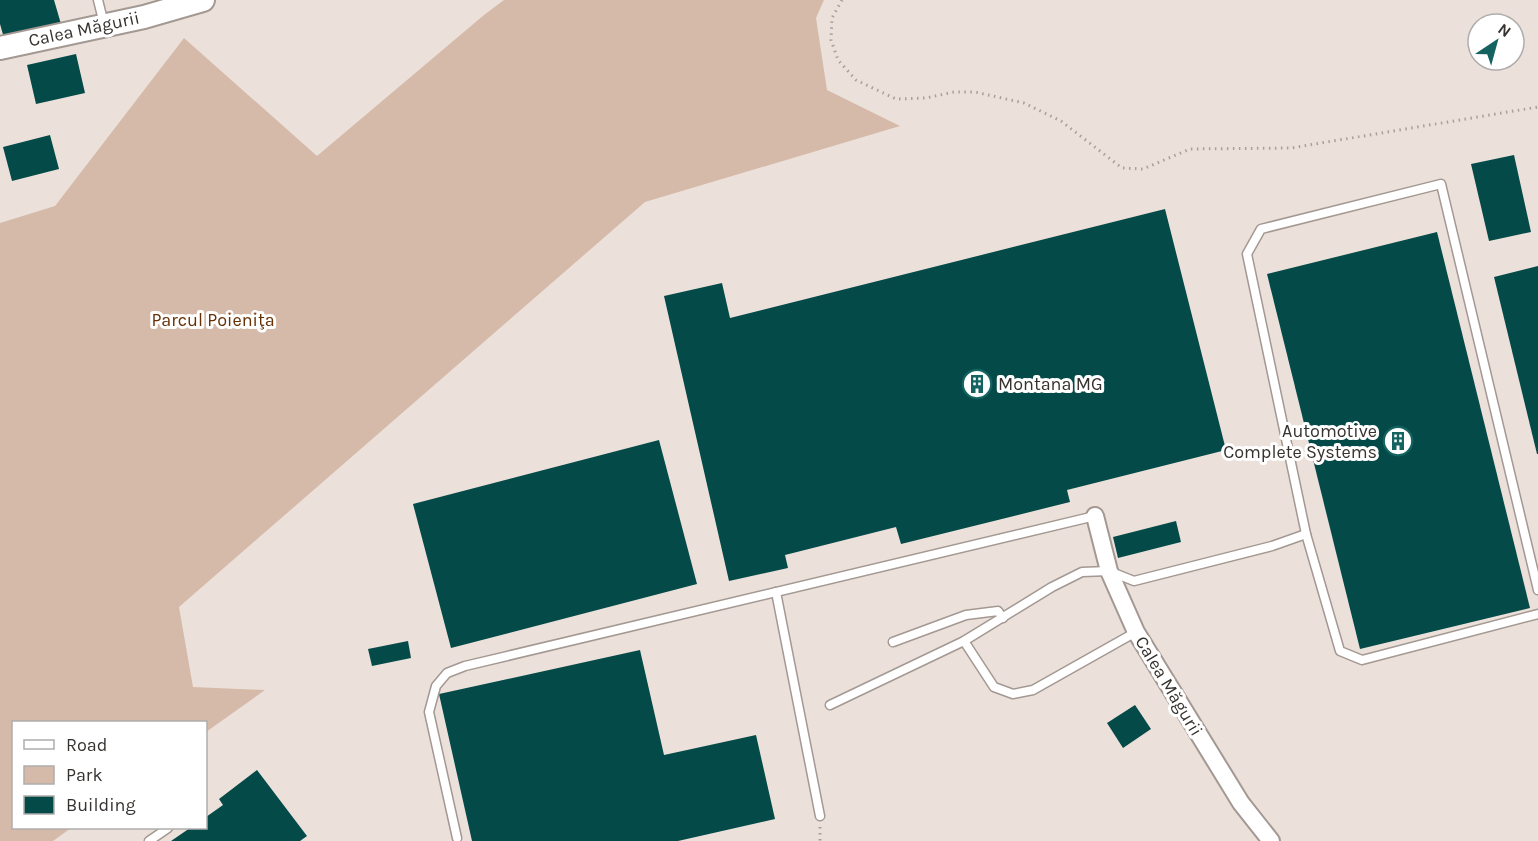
<svg xmlns="http://www.w3.org/2000/svg" width="1538" height="841" font-family="Karla,sans-serif">
	<style>
		.green { fill: #d5baaa }
		.building { fill: #044a48 }
		.lines { fill: none; stroke-linecap: round; stroke-linejoin: round }
		.lane-casing { stroke: #a39892; stroke-width: 11 }
		.street-casing { stroke: #a39892; stroke-width: 20 }
		.secondary-casing { stroke: #a39892; stroke-width: 26 }
		.path { stroke: #a8a09a; stroke-width: 3; stroke-dasharray: 1.5 4.5; stroke-linecap: butt }
		.lane { stroke: #fff; stroke-width: 8 }
		.street { stroke: #fff; stroke-width: 16 }
		.secondary { stroke: #fff; stroke-width: 22 }
		.labels { text-anchor: middle; dominant-baseline: central; stroke-width: 6; stroke-linejoin: round; paint-order: stroke }
		.street-label { font-size: 18px; fill: #36322f; stroke: #fff }
		.park-label { font-size: 18px; fill: #663004; stroke: #fff }
		.poi-label { font-size: 18px; fill: #36322f; stroke: #fff; text-anchor: start }
	</style>
	<rect width="100%" height="100%" fill="#ece1da"/>
	<polygon class="green" points="504,0 824,0 816,18 827,90 900,126 645,202 179,607 193,687 265,690 206,732 206,722 14,722 14,828 71,828 53,841 0,841 0,223 55,206 184,38 317,156 484,15"/>
	<g class="building">
		<polygon points="0,0 54,0 61,24 4,38 0,24"/>
		<polygon points="76,54 85,93 36,104 27,65"/>
		<polygon points="50,135 59,169 12,181 3,147"/>
		<polygon points="1514,155 1531,232 1489,241 1471,164"/>
		<polygon points="1165,209 1226,450 1067,490 1070,502 901,544 896,527 785,555 788,568 729,581 664,296 722,283 730,318"/>
		<polygon points="1437,232 1530,608 1360,649 1267,274"/>
		<polygon points="1538,266 1538,454 1537,454 1494,277"/>
		<polygon points="659,440 697,584 451,648 413,504"/>
		<polygon points="1176,521 1181,542 1118,558 1113,537"/>
		<polygon points="408,641 411,658 372,666 368,649"/>
		<polygon points="640,650 664,755 756,735 775,819 678,841 472,841 439,694"/>
		<polygon points="1135,705 1151,729 1123,748 1107,723"/>
		<polygon points="257,770 307,836 300,841 171,841 190,828 206,828 206,817 223,805 219,799"/>
	</g>
	<g class="lines">
		<g class="lane-casing">
			<g id="lane">
				<polyline points="98,0 104,24"/>
				<polyline points="1538,590 1441,184 1261,229 1247,254 1306,534 1340,651 1362,660 1538,614"/>
				<polyline points="776,592 820,816"/>
				<polyline points="964,641 994,687 1013,694 1033,690 1136,632"/>
				<polyline points="893,642 966,615 998,611 1003,618"/>
				<polyline points="830,705 964,641 1052,587 1082,572 1109,571 1134,581 1272,546 1306,534"/>
				<polyline points="457,838 429,712 436,686 447,673 465,666 1095,516"/>
				<polyline points="149,841 168,828"/>
			</g>
		</g>
		<g class="street-casing">
			<polyline id="street" points="1095,516 1109,571 1136,632 1241,803 1271,841"/>
		</g>
		<g class="secondary-casing">
			<polyline id="secondary" points="0,48 144,17 203,0"/>
		</g>
		<g class="path">
			<polyline points="842,0 832,18 831,40 838,60 856,80 896,99 926,98 954,92 975,92 1024,103 1061,121 1122,168 1143,169 1190,149 1291,148 1538,107"/>
			<polyline points="820,827 820,841"/>
		</g>
		<use href="#lane" class="lane"/>
		<use href="#street" class="street"/>
		<use href="#secondary" class="secondary"/>
	</g>
	<defs>
		<g id="building-ring" transform="scale(1.5)"><circle r="9.5" fill="#fff" stroke="#146361" stroke-width="1.5"/><path d="M-4-6H4V6H1V3H-1V6H-4ZM-2.5-4.3h1.7v1.8h-1.7ZM.8-4.3h1.7v1.8H.8ZM-2.5-1h1.7V.8h-1.7ZM.8-1h1.7V.8H.8Z" fill="#146361"/></g>
	</defs>
	<g fill-rule="evenodd">
		<use href="#building-ring" x="977" y="384"/>
		<use href="#building-ring" x="1398" y="441"/>
	</g>
	<g class="labels">
		<g class="street-label">
			<text transform="translate(84 29) rotate(-12)">Calea Măgurii</text>
			<text transform="translate(1169 686) rotate(59)">Calea Măgurii</text>
		</g>
		<g class="park-label">
			<text x="213" y="320">Parcul Poieniţa</text>
		</g>
		<g class="poi-label">
			<text x="998" y="384">Montana MG</text>
			<text x="1377" y="431" text-anchor="end">Automotive<tspan x="1377" dy="21">Complete Systems</tspan></text>
		</g>
	</g>
	<rect x="12" y="721" width="195" height="108" fill="#ffffff" stroke="#afadac" stroke-width="1.5"/>
	<rect x="24" y="740" width="30" height="9" fill="#ffffff" stroke="#afadac" stroke-width="1.5"/>
	<text x="66" y="751" font-size="18" fill="#36322f">Road</text>
	<rect x="24" y="766" width="30" height="18" fill="#d5baaa" stroke="#afadac" stroke-width="1.5"/>
	<text x="66" y="781" font-size="18" fill="#36322f">Park</text>
	<rect x="24" y="796" width="30" height="18" fill="#044a48" stroke="#afadac" stroke-width="1.5"/>
	<text x="66" y="811" font-size="18" fill="#36322f">Building</text>
	<g transform="translate(1496 42) rotate(36)"><circle r="28" fill="#ffffff" stroke="#afadac" stroke-width="1.5"/>
	<path d="M0-4.5L10 22L0 15L-10 22Z" fill="#146361"/>
	<text y="-9" font-size="16" font-weight="bold" text-anchor="middle" fill="#36322f">N</text>
	</g>
</svg>
